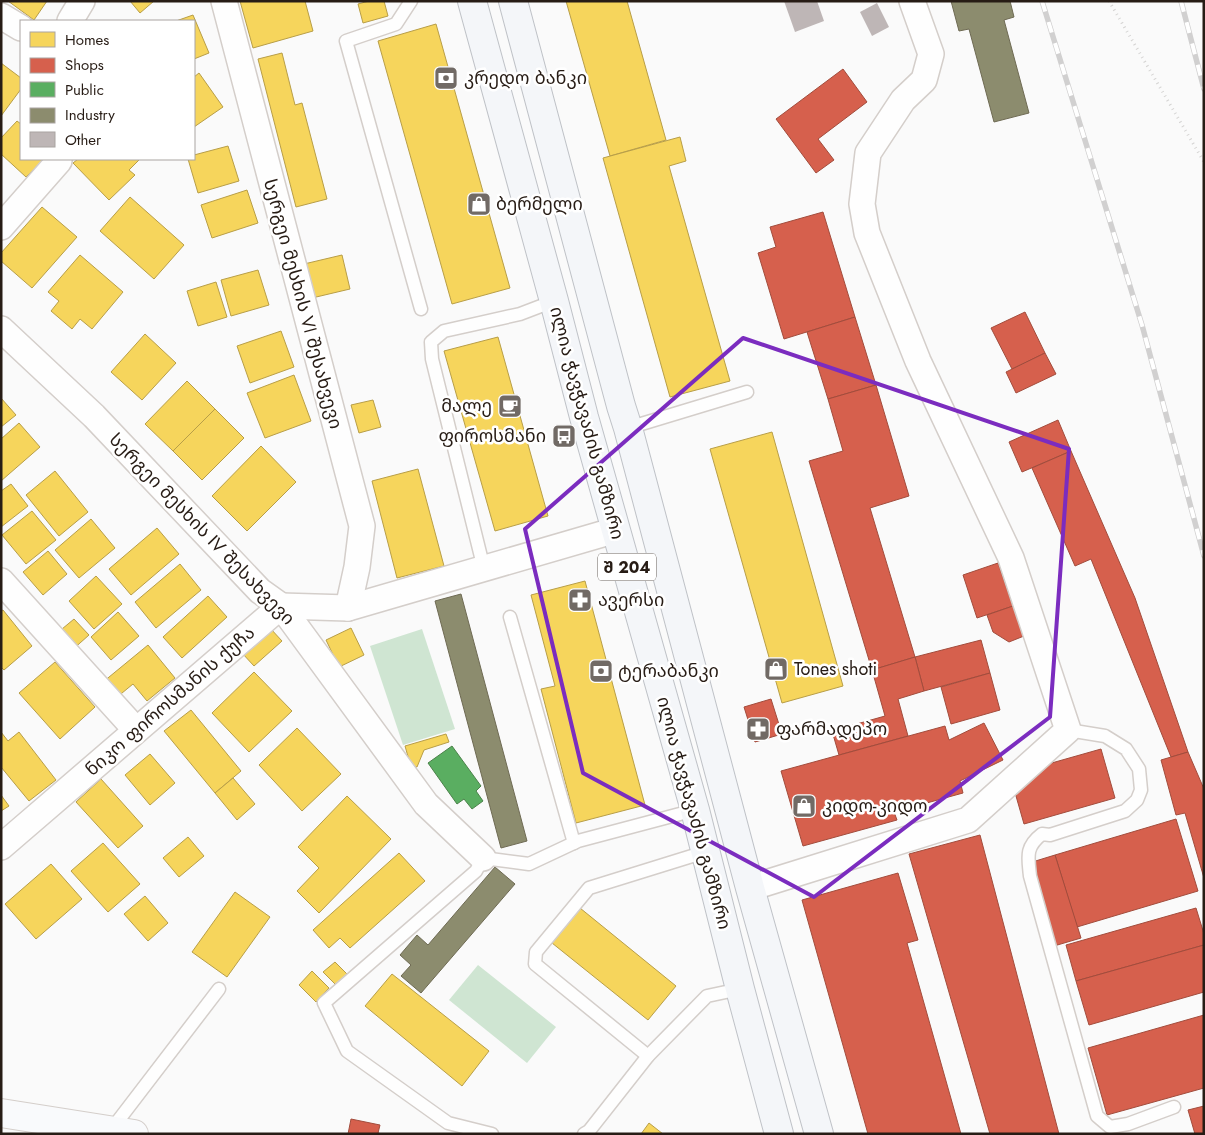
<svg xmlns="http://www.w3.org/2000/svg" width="1205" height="1135" font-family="Jost,'Noto Sans Georgian',sans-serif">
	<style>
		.green { fill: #cfe5d2 }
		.homes { fill: #f6d55c; stroke: #b89e47 }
		.shops { fill: #d6604d; stroke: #a24c3c }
		.public { fill: #5aae61; stroke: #4b824a }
		.industry { fill: #8c8c6e; stroke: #6e6a53 }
		.building { fill: #beb6b6 }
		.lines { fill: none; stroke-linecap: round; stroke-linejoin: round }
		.lane-casing { stroke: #d4ceca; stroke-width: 15 }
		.street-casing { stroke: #d4ceca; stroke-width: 28 }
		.secondary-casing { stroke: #d4ceca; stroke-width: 30 }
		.primary-casing { stroke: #bfc2c7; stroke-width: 30 }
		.path { stroke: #d5d4d3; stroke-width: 3; stroke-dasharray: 1 4; stroke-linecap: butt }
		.lane { stroke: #fefefe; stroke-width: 12 }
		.street { stroke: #fefefe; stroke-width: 25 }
		.secondary { stroke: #f9fafc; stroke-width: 28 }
		.primary { stroke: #f4f6f9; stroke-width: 28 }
		.rail-casing { stroke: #d1d0d0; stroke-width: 5.5 }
		.rail { stroke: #fff; stroke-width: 4; stroke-dasharray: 11; stroke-linecap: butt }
		.marked { fill: none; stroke: #7b2cbf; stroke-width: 4; stroke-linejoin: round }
		.labels { text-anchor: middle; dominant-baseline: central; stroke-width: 5; stroke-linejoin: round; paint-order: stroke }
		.shield { fill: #fff; stroke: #68605b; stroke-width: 1 }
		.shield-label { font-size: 16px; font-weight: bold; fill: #271c15 }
		.poi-label { font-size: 18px; fill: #271c15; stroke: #fff; text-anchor: start }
		.street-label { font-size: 18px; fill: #271c15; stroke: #fff }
	</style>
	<rect width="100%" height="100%" fill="#fafafa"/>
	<g class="green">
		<polygon points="422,629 455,729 403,745 370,646"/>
		<polygon points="478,965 556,1027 527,1063 449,1000"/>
	</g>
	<g class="homes">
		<polygon points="8,1 47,1 34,20"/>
		<polygon points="130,1 154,1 140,13"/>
		<polygon points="240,1 305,1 313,31 253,48"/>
		<polygon points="369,1 384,1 388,16 363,23 358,4"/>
		<polygon points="566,1 627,1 666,140 610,156"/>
		<polygon points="193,15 209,53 194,59 194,21 176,21"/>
		<polygon points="436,24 510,288 452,304 378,41"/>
		<polygon points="282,53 295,105 302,103 327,199 296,207 258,59"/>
		<polygon points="1,63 21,78 21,89 1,116"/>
		<polygon points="199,73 223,107 194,127 194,77"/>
		<polygon points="17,121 21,124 21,159 44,159 26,177 1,154 1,138"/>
		<polygon points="680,137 686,161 669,166 730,381 670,397 603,158"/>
		<polygon points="228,146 239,181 198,193 188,159 194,159 194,155"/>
		<polygon points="78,159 140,159 129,170 135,175 109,200 73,163"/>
		<polygon points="247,190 258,223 212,238 201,205"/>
		<polygon points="130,197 184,245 154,279 100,231"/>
		<polygon points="42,207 77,237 32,288 1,261 1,253"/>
		<polygon points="80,255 123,292 92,329 80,319 72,329 51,311 59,301 48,292"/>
		<polygon points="342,255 350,289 312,298 304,264"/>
		<polygon points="258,270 269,305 231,316 221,280"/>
		<polygon points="216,282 227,317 198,326 187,291"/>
		<polygon points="281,331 294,367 250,383 237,346"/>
		<polygon points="145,334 176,363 142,400 111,372"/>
		<polygon points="498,337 548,516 495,531 444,351"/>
		<polygon points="294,375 311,421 265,438 247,393"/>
		<polygon points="187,381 215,409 173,451 145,424"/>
		<polygon points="1,398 16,415 1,427"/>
		<polygon points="373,400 381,427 359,433 351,405"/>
		<polygon points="215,409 244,438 202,480 173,451"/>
		<polygon points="19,423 40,447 1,481 1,439"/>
		<polygon points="772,432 843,686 782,703 710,449"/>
		<polygon points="261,446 296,482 247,531 212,496"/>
		<polygon points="418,469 444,566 397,578 372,481"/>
		<polygon points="55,471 88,512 59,536 26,495"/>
		<polygon points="11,484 28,506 1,527 1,491"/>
		<polygon points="32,511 56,540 26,564 2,535"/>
		<polygon points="91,519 115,548 79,578 55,550"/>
		<polygon points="157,528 179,554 131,595 109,569"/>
		<polygon points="48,551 67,574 43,595 23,572"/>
		<polygon points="180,564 201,590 156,628 135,602"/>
		<polygon points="96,576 122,604 94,629 69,601"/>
		<polygon points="585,581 645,805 576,823 541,689 555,686 531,595"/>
		<polygon points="208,596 227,617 182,658 163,637"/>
		<polygon points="3,610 32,646 4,670 1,667 1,611"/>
		<polygon points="118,612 139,636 111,660 91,637"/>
		<polygon points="74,619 89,635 71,651 56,634"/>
		<polygon points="270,628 282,641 254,666 242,653"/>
		<polygon points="351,628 364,655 339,667 326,640"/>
		<polygon points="148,645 175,678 147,701 133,684 116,698 103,682"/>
		<polygon points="55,662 95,707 60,739 19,693"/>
		<polygon points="254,672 292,711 249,752 212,713"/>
		<polygon points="191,710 241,771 215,793 164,731"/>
		<polygon points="297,728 341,774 302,811 259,765"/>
		<polygon points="1,732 8,741 19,732 56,780 29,801 1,767"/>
		<polygon points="446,734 449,742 424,750 417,767 411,767 405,746"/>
		<polygon points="150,754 175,783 150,805 125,775"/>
		<polygon points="233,778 255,804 237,820 215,793"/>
		<polygon points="101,779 143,826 118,848 76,802"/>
		<polygon points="1,795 9,806 1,811"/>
		<polygon points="347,796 391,839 319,913 297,891 319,868 298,847"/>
		<polygon points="188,837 204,856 179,877 163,858"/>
		<polygon points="103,843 140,884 108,912 71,871"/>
		<polygon points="399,853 425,881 350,948 340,938 329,948 313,930"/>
		<polygon points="51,864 82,899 36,939 5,904"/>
		<polygon points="235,892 270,917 227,977 192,952"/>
		<polygon points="145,896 168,923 148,941 124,914"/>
		<polygon points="580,908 676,986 648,1020 552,943"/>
		<polygon points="335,962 347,974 336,985 323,972"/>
		<polygon points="312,971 329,988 316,1002 299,985"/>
		<polygon points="392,974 489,1051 462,1086 365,1006"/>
		<polygon points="649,1123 663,1134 641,1134"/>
	</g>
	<g class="shops">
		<polygon points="843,69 867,102 818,139 834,160 816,173 776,119"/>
		<polygon points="823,212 855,317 784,339 758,253 776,247 770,227"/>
		<polygon points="1025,312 1045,353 1012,369 991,328"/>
		<polygon points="855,317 876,385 828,399 807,332"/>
		<polygon points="1045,353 1056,374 1016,393 1006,372"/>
		<polygon points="876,385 909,496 870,508 915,657 872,670 809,461 843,451 828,399"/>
		<polygon points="1058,420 1071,451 1022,472 1009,442"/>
		<polygon points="1071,451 1135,598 1188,752 1171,757 1091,559 1075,566 1032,468"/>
		<polygon points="998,563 1013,606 977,618 963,575"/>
		<polygon points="1013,606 1024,636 1009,642 993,632 987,615"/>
		<polygon points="981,640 990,673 924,691 915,657"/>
		<polygon points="915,657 924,691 898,699 908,736 839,755 832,731 885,716 872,670"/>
		<polygon points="990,673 1000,710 951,724 941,687"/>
		<polygon points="771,699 782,734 755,742 744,707"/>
		<polygon points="984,723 1003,760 960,781 963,793 894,812 897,820 803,846 781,771 945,726 949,740"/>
		<polygon points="1101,749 1115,798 1024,824 1012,782 1034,768"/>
		<polygon points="1188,752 1204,789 1204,878 1185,813 1176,815 1161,760"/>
		<polygon points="1176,819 1198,891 1077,927 1055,855"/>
		<polygon points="980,835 1059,1134 990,1134 909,854"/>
		<polygon points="1055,855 1081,938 1054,946 1029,863"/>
		<polygon points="898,873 918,940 907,943 961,1134 868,1134 802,900"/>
		<polygon points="1196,908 1204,934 1204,945 1076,981 1066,945"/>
		<polygon points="1204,945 1204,992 1089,1025 1076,981"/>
		<polygon points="1204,1015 1204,1088 1107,1115 1088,1048"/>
		<polygon points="1204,1106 1204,1134 1195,1134 1188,1110"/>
		<polygon points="351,1119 380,1125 378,1133 382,1134 348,1134"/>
	</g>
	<polygon class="public" points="452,746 481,786 476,791 483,801 472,809 464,799 457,804 428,763"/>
	<g class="industry">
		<polygon points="951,1 1010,1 1014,17 1004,20 1029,113 994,122 969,29 959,31"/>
		<polygon points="461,594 527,841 501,848 435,601"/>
		<polygon points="495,867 515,884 421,993 401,976 411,965 400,955 417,935 428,945"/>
	</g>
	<g class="building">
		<polygon points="784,1 817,1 824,21 795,32"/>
		<polygon points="877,3 889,27 872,36 860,12"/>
	</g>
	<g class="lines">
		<g class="lane-casing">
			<g id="lane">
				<polyline points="411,1 396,24 346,41 421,309"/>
				<polyline points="628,428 747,392"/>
				<polyline points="484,569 432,359 431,342 444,331 520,314 554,301"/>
				<polyline points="510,617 574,843"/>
				<path d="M 1068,730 L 1105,736 L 1126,749 L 1139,769 L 1141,790 L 1137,800 L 1125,811 L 1050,835 L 1042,834 C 1025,847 1028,857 1030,876 L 1097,1116 L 1110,1127 L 1128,1124 L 1174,1107"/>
				<polyline points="648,1056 535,964 536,952 589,888 705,852"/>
				<polyline points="111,1130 219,989"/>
				<polyline points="492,1134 448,1123 347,1051 324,1003 476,871 483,858 529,864 578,841 695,810"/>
				<polyline points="584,1134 589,1131 648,1056 707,996 740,989"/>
			</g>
		</g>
		<g class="street-casing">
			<g id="street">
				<polyline points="224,1 362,526 357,567 348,608"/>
				<polyline points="1,16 21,28"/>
				<polyline points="70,21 82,1"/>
				<polyline points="1,227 59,161"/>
				<polyline points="1,329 94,416 260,591 281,606 426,804 483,858"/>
				<polyline points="1,581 136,730"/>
				<polyline points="1,847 281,606 348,608 616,530"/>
				<polyline points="750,888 968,820 1068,730 1011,558 918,361 867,233 862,204 868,153 903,100 924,80 931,54 912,1"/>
			</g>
		</g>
		<g class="secondary-casing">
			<polyline id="secondary" points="1,1113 134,1134"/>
		</g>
		<g class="primary-casing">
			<g id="primary">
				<polyline points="472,1 554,301 584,417 695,810 740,989 779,1134"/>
				<polyline points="513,1 621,406 628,428 750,888 819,1134"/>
			</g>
		</g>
		<polyline class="path" points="1109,1 1204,162"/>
		<use href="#lane" class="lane"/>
		<use href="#street" class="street"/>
		<use href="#secondary" class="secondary"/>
		<use href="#primary" class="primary"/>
		<g class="rail-casing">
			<g id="rail">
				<polyline points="1042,1 1142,325 1204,556"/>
				<polyline points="1181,1 1204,89"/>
			</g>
		</g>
		<use href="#rail" class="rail"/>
	</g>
	<path class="marked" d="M 743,338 L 1069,449 L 1050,717 L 814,897 L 583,773 L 525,529 Z"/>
	<defs>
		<g id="bank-square" transform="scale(1.25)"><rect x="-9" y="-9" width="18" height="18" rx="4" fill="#716a65" stroke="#fff"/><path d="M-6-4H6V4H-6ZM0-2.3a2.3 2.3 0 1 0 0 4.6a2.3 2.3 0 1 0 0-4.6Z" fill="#fff"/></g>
		<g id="shop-square" transform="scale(1.25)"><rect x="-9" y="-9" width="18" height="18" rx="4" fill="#716a65" stroke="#fff"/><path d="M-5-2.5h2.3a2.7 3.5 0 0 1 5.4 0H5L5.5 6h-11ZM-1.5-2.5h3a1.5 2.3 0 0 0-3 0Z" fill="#fff"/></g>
		<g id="cafe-square" transform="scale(1.25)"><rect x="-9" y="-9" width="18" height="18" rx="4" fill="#716a65" stroke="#fff"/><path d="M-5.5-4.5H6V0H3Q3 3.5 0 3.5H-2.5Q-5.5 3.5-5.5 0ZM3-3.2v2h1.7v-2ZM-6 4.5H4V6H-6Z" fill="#fff"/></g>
		<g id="bus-square" transform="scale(1.25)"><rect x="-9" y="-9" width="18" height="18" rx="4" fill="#716a65" stroke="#fff"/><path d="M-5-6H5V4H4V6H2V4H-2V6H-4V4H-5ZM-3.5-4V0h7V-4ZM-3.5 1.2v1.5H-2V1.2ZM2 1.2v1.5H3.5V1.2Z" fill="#fff"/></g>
		<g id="pharmacy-square" transform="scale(1.25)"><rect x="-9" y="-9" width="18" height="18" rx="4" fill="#716a65" stroke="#fff"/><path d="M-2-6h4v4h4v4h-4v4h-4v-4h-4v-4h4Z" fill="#fff"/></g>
	</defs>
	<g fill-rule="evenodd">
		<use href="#bank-square" x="446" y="78"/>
		<use href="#shop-square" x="479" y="204"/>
		<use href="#cafe-square" x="510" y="406"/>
		<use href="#bus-square" x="564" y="436"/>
		<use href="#pharmacy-square" x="580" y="600"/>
		<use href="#shop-square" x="776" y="669"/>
		<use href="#bank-square" x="601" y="671"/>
		<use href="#pharmacy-square" x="758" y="729"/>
		<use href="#shop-square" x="804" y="806"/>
	</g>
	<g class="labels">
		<rect class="shield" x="598" y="553.5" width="58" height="27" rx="4"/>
		<g class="shield-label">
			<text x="627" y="567">შ 204</text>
		</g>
		<g class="poi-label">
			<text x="464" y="78">კრედო ბანკი</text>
			<text x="496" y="204">ბერმელი</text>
			<text x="492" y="406" text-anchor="end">მალე</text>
			<text x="546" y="436" text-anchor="end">ფიროსმანი</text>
			<text x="598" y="600">ავერსი</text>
			<text x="794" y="669">Tones shoti</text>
			<text x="618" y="671">ტერაბანკი</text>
			<text x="776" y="729">ფარმადეპო</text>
			<text x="822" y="806">კიდო-კიდო</text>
		</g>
		<g class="street-label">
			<text transform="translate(303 304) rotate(75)">სერგეი მესხის VI შესახვევი</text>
			<text transform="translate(587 423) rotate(75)">ილია ჭავჭავაძის გამზირი</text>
			<text transform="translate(202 529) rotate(46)">სერგეი მესხის IV შესახვევი</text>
			<text transform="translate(170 701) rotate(-41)">ნიკო ფიროსმანის ქუჩა</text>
			<text transform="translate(694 813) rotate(75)">ილია ჭავჭავაძის გამზირი</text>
		</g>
	</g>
	<rect width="1205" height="1135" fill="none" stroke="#271c15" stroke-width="5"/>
	<rect x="20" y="20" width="175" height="140" fill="#ffffff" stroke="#a9a4a1"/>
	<rect x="30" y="32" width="25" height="15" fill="#f6d55c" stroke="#a9a4a1"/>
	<text x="65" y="45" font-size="15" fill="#271c15">Homes</text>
	<rect x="30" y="58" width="25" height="15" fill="#d6604d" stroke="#a9a4a1"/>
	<text x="65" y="70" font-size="15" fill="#271c15">Shops</text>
	<rect x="30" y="82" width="25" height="15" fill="#5aae61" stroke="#a9a4a1"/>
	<text x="65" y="95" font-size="15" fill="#271c15">Public</text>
	<rect x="30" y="108" width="25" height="15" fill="#8c8c6e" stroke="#a9a4a1"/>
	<text x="65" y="120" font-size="15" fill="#271c15">Industry</text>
	<rect x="30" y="132" width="25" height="15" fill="#beb6b6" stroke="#a9a4a1"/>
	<text x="65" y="145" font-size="15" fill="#271c15">Other</text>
</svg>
